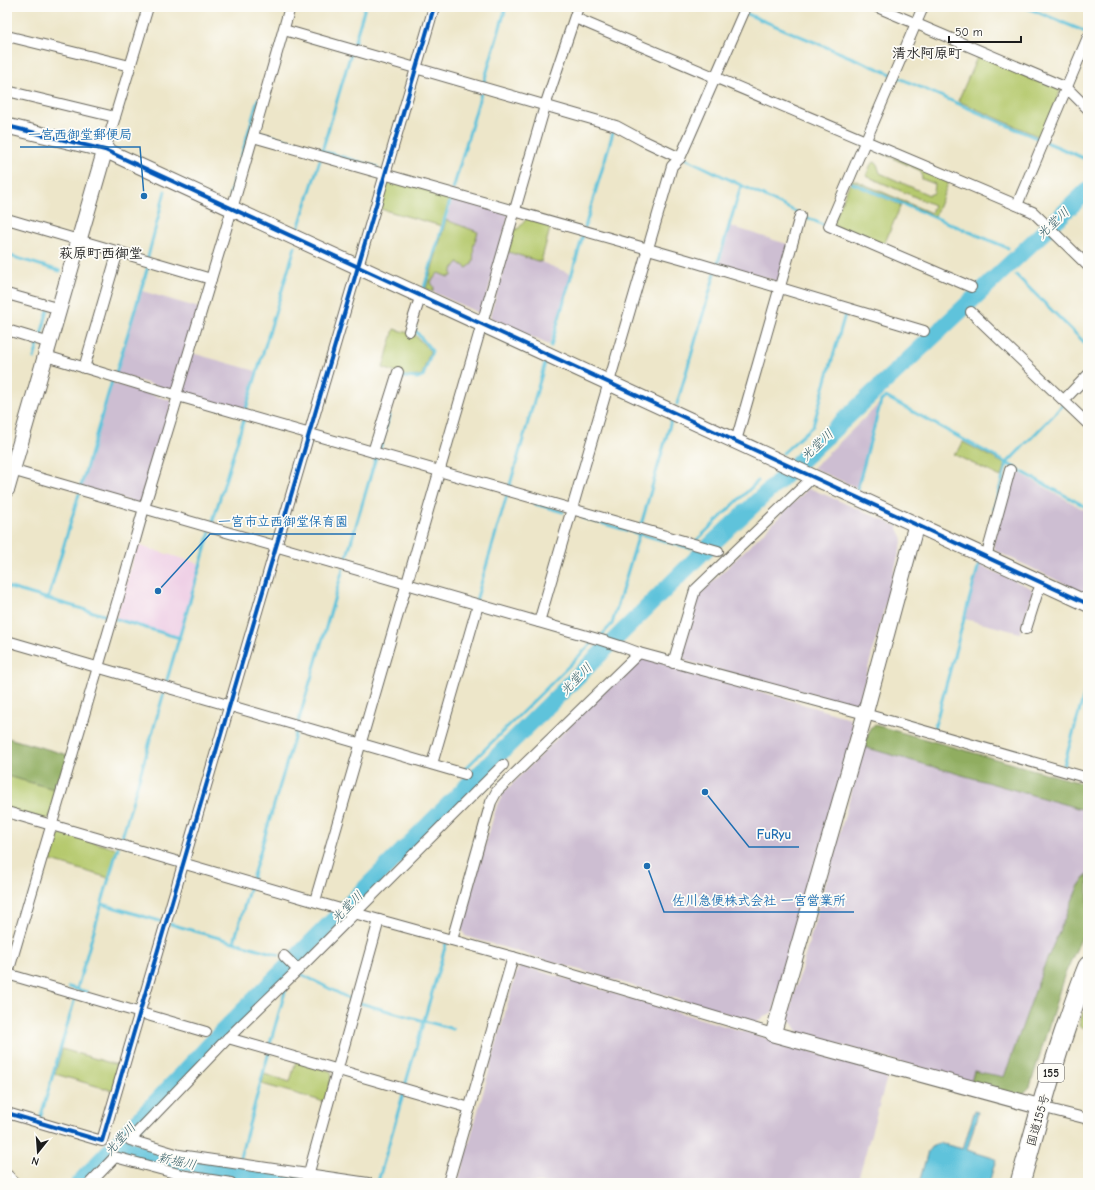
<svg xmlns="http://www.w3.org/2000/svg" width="1095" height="1190" font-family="'Comic Neue','Klee One',sans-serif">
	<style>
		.built { fill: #efd0e6 }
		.industrial { fill: #cdbed2 }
		.green { fill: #b5c96d; stroke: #687244 }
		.forest { fill: #90ad60; stroke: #56643e }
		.water { fill: #5ec3db; stroke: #3d707c }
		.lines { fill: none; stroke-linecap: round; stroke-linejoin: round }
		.stream { stroke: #5ec3db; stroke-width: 3 }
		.river { stroke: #5ec3db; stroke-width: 17 }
		.street-casing { stroke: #656359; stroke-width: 12 }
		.secondary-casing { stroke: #656359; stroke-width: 17 }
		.highway-casing { stroke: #656359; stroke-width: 21 }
		.street { stroke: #fff; stroke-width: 10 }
		.secondary { stroke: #fff; stroke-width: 15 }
		.highway { stroke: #fff; stroke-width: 19 }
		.cycleway-casing { stroke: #fdfcf7; stroke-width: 6 }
		.cycleway { stroke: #0057b8; stroke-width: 4 }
		.labels { text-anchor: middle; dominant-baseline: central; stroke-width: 3.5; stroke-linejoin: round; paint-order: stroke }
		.shield { fill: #fdfcf7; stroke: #605f5e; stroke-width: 1 }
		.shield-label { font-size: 11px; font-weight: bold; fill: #1c1c1c }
		.street-label { font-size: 12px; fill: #1c1c1c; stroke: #fdfcf7 }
		.water-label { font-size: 13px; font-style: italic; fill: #365f68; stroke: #fdfcf7 }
		.quarter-label { font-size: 14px; font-weight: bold; fill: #1c1c1c; stroke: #fdfcf7 }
		.leader { fill: none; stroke: #1f6fb2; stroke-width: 1.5 }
		.callout-dot { fill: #1f6fb2; stroke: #fdfcf7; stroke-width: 1.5 }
		.callout-label { font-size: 13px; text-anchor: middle; font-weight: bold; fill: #1f6fb2; stroke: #fdfcf7; stroke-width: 3.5; stroke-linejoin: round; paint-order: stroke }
	</style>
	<rect width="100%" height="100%" fill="#fdfcf7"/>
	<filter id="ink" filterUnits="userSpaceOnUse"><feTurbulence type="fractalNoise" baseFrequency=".025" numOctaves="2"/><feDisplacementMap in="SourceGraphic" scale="8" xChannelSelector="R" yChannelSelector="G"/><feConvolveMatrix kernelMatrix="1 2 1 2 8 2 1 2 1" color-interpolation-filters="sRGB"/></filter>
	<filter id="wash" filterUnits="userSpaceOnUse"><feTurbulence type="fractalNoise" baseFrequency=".012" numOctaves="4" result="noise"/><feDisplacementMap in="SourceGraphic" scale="16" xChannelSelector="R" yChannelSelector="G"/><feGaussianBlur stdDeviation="0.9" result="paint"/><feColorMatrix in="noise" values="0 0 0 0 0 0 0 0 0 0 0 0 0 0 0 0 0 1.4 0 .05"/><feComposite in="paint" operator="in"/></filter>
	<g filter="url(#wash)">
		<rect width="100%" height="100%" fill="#ede6c9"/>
		<polygon class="built" points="137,545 200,564 179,637 116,618"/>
		<g class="industrial">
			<polygon points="453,198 509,214 483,311 479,313 426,289"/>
			<polygon points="730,226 790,245 779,282 720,264"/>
			<polygon points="508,252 541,262 571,274 549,345 491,318 490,316"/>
			<polygon points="142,291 199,308 173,391 117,374"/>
			<polygon points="192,353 256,371 244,412 184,395 180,391"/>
			<polygon points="113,383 170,400 172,404 143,502 140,504 82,487"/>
			<polygon points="880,403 857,488 813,468"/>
			<polygon points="1013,469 1088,512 1088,595 996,551 993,545"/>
			<polygon points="808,489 814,490 897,526 903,539 859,702 853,705 686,661 681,653 699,595"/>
			<polygon points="980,565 1031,588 1033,592 1020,633 965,619"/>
			<polygon points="645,657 849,718 855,728 773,1012 755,1022 465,936 461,926 497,805 505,791 633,662"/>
			<polygon points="864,747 1088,811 1088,873 1078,887 1043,969 1004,1077 974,1071 971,1082 800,1034 788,1016"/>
			<polygon points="522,966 888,1074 857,1183 458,1183 517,970"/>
		</g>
		<g class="green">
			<polygon points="979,53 1061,89 1042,138 958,101"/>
			<polygon points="866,146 950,179 935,216 851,181 852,179 931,213 934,205 866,176 871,164 875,162 877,164 880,173 929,195 934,193 935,184 922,179 921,171"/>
			<polygon points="390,179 450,197 442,226 377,208 386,180"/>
			<polygon points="850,183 901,205 883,247 836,227 833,222"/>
			<polygon points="527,218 551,225 541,262 508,252 514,230 519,228"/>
			<path d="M 446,220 L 478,232 C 477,236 475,240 474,244 C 472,253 477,262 467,268 L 458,262 L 452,270 L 452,276 L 448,277 L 438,273 L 431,282 L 434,288 L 433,292 L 426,289 Z"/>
			<path d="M 394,329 L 412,334 L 413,333 L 430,351 L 422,375 C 407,380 396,372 383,368 Z"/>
			<polygon points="963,442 1005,464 1001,477 953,454 959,450"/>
			<polygon points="7,776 58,790 50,817 46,820 7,809"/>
			<polygon points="53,830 117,849 109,878 45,859"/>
			<polygon points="1083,1012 1088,1014 1088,1029 1079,1026"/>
			<polygon points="62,1049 121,1066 114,1091 55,1074"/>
			<polygon points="296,1061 330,1071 332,1075 325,1102 262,1084 264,1074 290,1082"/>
		</g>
		<g class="forest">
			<polygon points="875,725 1088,785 1088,811 864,747 870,729"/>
			<polygon points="8,738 68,755 58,790 7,776"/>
			<polygon points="1088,873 1088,924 1064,976 1030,1087 1020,1097 971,1082 974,1071 1004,1077 1043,969 1078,887"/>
		</g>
		<polygon class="water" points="975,1110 977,1111 978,1113 967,1150 996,1159 989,1183 919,1183 928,1151 933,1145 939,1143 963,1149"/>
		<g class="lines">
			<g class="stream">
				<polyline points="731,7 741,11"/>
				<polyline points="1025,7 1086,32"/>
				<polyline points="747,14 891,74"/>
				<polyline points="353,47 365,7"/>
				<polyline points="897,77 1041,140"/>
				<polyline points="483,85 506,7"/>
				<polyline points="261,133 377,167"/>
				<polyline points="1046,142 1088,160"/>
				<polyline points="322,151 351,53"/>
				<polyline points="683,157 825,226 826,225"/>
				<polyline points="852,183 1008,248"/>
				<polyline points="453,189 482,90"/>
				<polyline points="230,195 258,99"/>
				<polyline points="585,227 614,129"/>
				<polyline points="298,229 320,160"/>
				<polyline points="1015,251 1021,253"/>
				<polyline points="7,255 60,271"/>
				<polyline points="148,257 165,191"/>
				<polyline points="717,266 741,186"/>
				<polyline points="1007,267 1011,270"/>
				<polyline points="1016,275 1088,346"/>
				<polyline points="424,288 451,198"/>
				<polyline points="929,329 938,332"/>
				<polyline points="41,335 48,310"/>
				<polyline points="551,346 583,235"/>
				<polyline points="34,358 39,342"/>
				<polyline points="116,373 149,263"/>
				<polyline points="400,380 404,377 417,378 423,376 432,351 414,329 415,327"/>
				<polyline points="677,404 715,273"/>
				<polyline points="246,409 295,247"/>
				<polyline points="380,449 389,416"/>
				<polyline points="783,453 813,426 846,311"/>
				<polyline points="81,486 112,381"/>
				<polyline points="509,488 545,363"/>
				<polyline points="857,490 881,401 886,397 1088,508"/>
				<polyline points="535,504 563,512"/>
				<polyline points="994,509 1007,463 1063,405"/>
				<polyline points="583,518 690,548"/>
				<polyline points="212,524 244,419"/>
				<polyline points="641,525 671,421"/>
				<polyline points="697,540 758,481"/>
				<polyline points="695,550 702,553"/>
				<polyline points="345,563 376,457"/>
				<polyline points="7,587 107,616"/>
				<polyline points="48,599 79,494"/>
				<polyline points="476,601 507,495"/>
				<polyline points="116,619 180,638"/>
				<polyline points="600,637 612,624 639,534"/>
				<polyline points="166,683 210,532"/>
				<polyline points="298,723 343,569"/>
				<polyline points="934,729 979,564"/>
				<polyline points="1064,765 1088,681"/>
				<polyline points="464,770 593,642"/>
				<polyline points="121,841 165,689"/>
				<polyline points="252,879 297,728"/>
				<polyline points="102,904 163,922"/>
				<polyline points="170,924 279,955"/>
				<polyline points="234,942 250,886"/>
				<polyline points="299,973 352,1000"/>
				<polyline points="69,987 87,992"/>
				<polyline points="77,989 118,847"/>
				<polyline points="360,1003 453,1029"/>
				<polyline points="269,1047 287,985"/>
				<polyline points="405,1086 446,944"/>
				<polyline points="40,1119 75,998"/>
				<polyline points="239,1161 269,1052"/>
				<polyline points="378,1182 404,1091"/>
			</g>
			<g class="river">
				<polyline points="116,1144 137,1152 166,1160 311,1183"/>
				<polyline points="79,1183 220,1034 473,780 702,553 938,332 1088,190"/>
			</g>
		</g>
	</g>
	<g filter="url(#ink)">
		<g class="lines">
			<g class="street-casing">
				<g id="street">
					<polyline points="877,7 1067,88 1088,109"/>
					<polyline points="923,7 829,226 971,287"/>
					<polyline points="575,18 1033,212 1088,266"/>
					<polyline points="284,30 616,126 642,140 680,158"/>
					<polyline points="7,36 130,66"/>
					<polyline points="7,91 115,117"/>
					<polyline points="253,137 687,260 924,331"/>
					<polyline points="105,150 148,7"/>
					<polyline points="1017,205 1088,37"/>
					<polyline points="7,219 211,279"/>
					<polyline points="7,294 60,309"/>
					<polyline points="971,312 1088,424"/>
					<polyline points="7,330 50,343"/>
					<polyline points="409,331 421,295"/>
					<polyline points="46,356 178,396 718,551"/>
					<polyline points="84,368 118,251"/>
					<polyline points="1064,400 1088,375"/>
					<polyline points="736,441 800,216"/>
					<polyline points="373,452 398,372"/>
					<polyline points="8,469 601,640 623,647 639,653 865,714 1088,778"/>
					<polyline points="986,557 1010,470"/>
					<polyline points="539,622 672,166 680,158 746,7"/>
					<polyline points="1026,629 1037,594 1042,583"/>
					<polyline points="7,641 465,774"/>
					<polyline points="673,663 695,590 813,477"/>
					<polyline points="432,764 478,605"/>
					<polyline points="7,812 354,913 513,957 773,1034"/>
					<polyline points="315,901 545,106 578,7"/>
					<polyline points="452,940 491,802 497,791 639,653"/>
					<polyline points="284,956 298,970"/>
					<polyline points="7,974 206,1032"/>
					<polyline points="7,976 124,579 144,508 178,396 177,392 232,209 290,7"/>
					<polyline points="228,1038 470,1108"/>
					<polyline points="1041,1107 1088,1119"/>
					<polyline points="7,1113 102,1141 434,7"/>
					<polyline points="90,1183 115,1157 186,1176 231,1183"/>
					<polyline points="306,1183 379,920"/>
					<polyline points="368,1183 179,1155 130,1140 228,1038 305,963 503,765"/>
					<polyline points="448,1183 513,957"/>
				</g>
			</g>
			<g class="secondary-casing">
				<g id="secondary">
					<polyline points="7,126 105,150 1088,604"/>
					<polyline points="7,489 105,150"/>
					<polyline points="916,525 865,714 773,1034 1041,1107"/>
					<polyline points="7,1178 11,1183"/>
				</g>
			</g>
			<g class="highway-casing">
				<path id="highway" d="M 1020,1183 C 1035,1130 1049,1076 1067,1024 C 1074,1004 1080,985 1088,966"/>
			</g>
			<use href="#street" class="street"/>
			<use href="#secondary" class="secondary"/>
			<use href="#highway" class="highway"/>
			<g class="cycleway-casing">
				<g id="cycleway">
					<polyline points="7,126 105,150 1088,604"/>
					<polyline points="7,1113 102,1141 434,7"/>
				</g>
			</g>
			<use href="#cycleway" class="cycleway"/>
		</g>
	</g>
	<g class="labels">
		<rect class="shield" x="1038" y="1064" width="26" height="18" rx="3"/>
		<g class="shield-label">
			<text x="1051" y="1073">155</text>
		</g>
		<g class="street-label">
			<text transform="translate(1038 1120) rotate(-74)">国道155号</text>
		</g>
		<g class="water-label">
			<text transform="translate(1053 223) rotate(-43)">光堂川</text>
			<text transform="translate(817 445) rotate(-43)">光堂川</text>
			<text transform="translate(576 679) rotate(-45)">光堂川</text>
			<text transform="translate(347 907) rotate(-45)">光堂川</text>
			<text transform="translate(120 1139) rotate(-47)">光堂川</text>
			<text transform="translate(177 1161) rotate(12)">新堀川</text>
		</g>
		<g class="quarter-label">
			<text x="927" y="53">清水阿原町</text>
			<text x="101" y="253">萩原町西御堂</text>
		</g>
	</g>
	<path class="leader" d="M144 196L140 147H20M158 591L210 534H356M705 792L749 847H799M647 866L664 912H854"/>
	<g class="callout-dot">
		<circle cx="144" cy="196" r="4"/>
		<circle cx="158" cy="591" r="4"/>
		<circle cx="705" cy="792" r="4"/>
		<circle cx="647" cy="866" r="4"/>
	</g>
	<g class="callout-label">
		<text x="80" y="139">一宮西御堂郵便局</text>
		<text x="283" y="526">一宮市立西御堂保育園</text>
		<text x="774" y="839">FuRyu</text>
		<text x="759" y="905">佐川急便株式会社 一宮営業所</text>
	</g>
	<rect width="1095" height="1190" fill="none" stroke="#fdfcf7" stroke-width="24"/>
	<g transform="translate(38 1152) rotate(197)" stroke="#fdfcf7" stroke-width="3" paint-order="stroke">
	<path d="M0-3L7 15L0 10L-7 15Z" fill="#1c1c1c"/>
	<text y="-6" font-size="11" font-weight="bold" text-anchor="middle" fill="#1c1c1c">N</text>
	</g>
	<path d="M949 36v6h72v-6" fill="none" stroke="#1c1c1c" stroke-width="2"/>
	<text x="955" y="36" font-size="12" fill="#1c1c1c" stroke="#fdfcf7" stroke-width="3" paint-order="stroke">50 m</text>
</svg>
